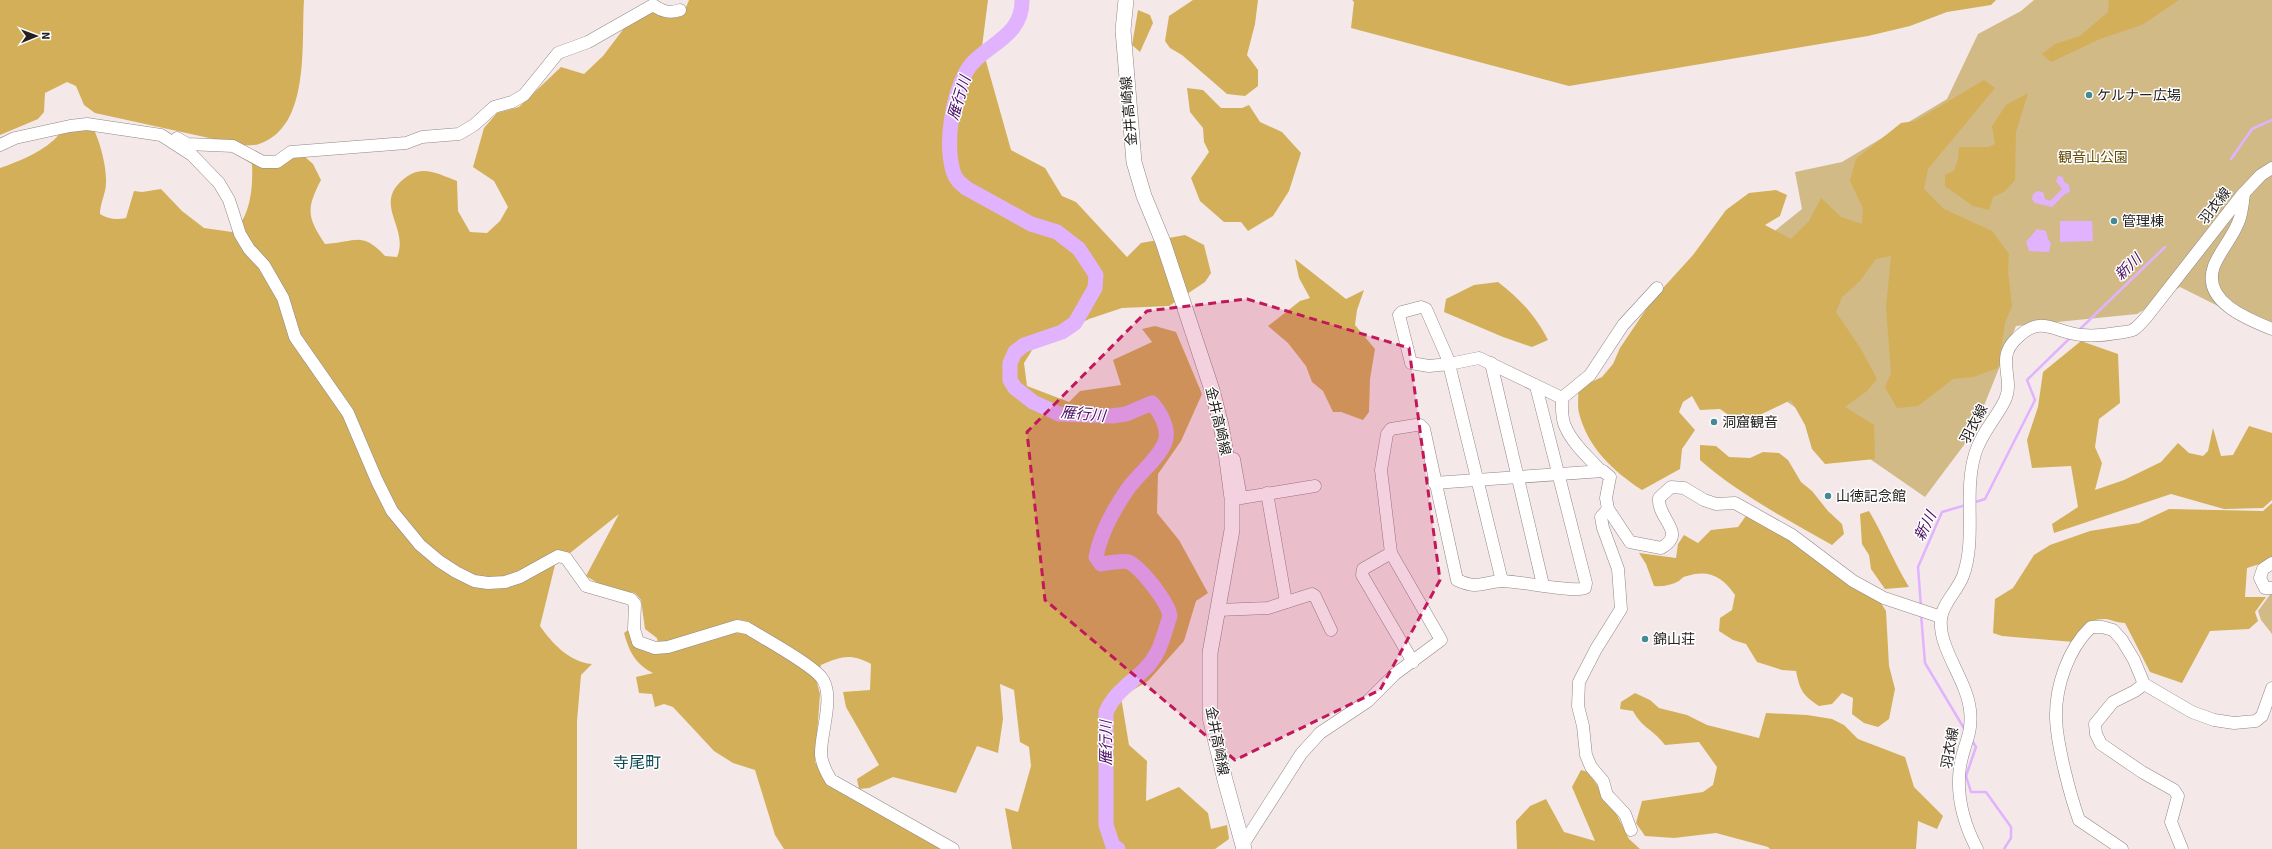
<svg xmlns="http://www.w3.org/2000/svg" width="2272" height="849" font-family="Signika,'Noto Sans JP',sans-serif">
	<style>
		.green { fill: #d1ba86 }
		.forest { fill: #d3af5a }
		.water { fill: #e1b3fe }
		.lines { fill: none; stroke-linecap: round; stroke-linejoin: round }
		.stream { stroke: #e1b3fe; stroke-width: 2.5 }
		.river { stroke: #e1b3fe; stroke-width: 15 }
		.minor-casing { stroke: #918787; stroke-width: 13 }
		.major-casing { stroke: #918787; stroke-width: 16 }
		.minor { stroke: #fff; stroke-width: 12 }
		.major { stroke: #fff; stroke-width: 15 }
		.marked { fill: #c2185b; fill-opacity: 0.2; stroke: #c2185b; stroke-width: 3; stroke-dasharray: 8 5; stroke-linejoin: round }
		.poi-dot { fill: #448996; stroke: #fff; stroke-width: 1.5 }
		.labels { text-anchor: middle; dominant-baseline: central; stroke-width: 3; stroke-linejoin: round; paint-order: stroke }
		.poi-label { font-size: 14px; fill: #24201f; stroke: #fff; text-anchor: start }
		.street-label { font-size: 14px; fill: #24201f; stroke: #fff }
		.park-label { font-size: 14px; fill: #654d07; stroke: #fff }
		.water-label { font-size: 15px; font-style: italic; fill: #490c64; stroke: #fff }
		.quarter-label { font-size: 16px; fill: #0f4b55; stroke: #fff }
	</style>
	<rect width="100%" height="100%" fill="#f4e9e8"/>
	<g class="green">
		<polygon points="2034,0 2272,0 2272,333 2180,287 2137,314 2016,326 1973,433 1925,497 1757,381 1678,309 1802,209 1795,172 1842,162 1947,99 1978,34 2021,11"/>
		<polygon points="2272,592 2272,634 2261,620 2258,611"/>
	</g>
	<g class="forest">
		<path d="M 0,0 L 304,0 C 301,43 311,127 259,144 C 254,146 246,145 241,145 L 95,113 L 84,105 L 76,86 L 67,82 L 45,93 L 44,112 L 38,119 L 0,135 Z"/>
		<path d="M 689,0 L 988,0 L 982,47 L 1011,150 L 1045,168 L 1062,196 L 1076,202 L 1127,257 L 1141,243 L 1185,235 L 1204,245 L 1211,273 L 1205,282 L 1169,306 L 1122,308 L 1089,319 L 1034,347 L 1024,363 L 1027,386 L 1069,402 L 1080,391 L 1121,385 L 1113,360 L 1152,342 L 1142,329 L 1155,326 L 1176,332 L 1202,394 L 1181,441 L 1158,474 L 1157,513 L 1179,540 L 1208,593 L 1196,601 L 1184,641 L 1148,681 L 1121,697 L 1129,745 L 1147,761 L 1146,801 L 1179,787 L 1208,813 L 1211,829 L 1227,825 L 1229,839 L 1215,849 L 1012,849 L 1005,808 L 1018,812 L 1031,766 L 1029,747 L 1020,742 L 1014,690 L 1000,684 L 1003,719 L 998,753 L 977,746 L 956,793 L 893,777 L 869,788 L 859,789 L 857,779 L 879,765 L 846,707 L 843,692 L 870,690 L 871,664 C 852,653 841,656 821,665 L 816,679 L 820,694 L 815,762 L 829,784 L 947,849 L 784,849 L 775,835 L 755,770 L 733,763 L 714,751 L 673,707 L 664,704 L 655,707 L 652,694 L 639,693 L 636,677 L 653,673 C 635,664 629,651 624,633 L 628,630 L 636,646 L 660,653 L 657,638 L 645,629 L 641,600 L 635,593 L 606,588 L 586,576 L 619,514 L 555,565 L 540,626 C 552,643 569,662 592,664 L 581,675 L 577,721 L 577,849 L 0,849 L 0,168 C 18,162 52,148 61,131 L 93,128 C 100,141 107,168 106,183 C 106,193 100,203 100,214 C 108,219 116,220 126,218 L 134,191 L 142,192 L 161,189 L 182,211 L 204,228 L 232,232 C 251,218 253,186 252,164 L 236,154 L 280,164 L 294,158 L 305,157 L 313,164 L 321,180 C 306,209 307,217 325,244 C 355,243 361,230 385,256 L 397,257 C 410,227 371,204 405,178 C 423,164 438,174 457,181 L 458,211 L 470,232 L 487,233 L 500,221 L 508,207 L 494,181 L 473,167 L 484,128 L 497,113 L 519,107 L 561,67 L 584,74 L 603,56 L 625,27 L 654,11 L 684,12 Z"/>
		<polygon points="1193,0 1258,0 1255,24 1247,55 1258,70 1258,86 1245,96 1227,94 1182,55 1170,48 1165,41 1169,16"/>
		<polygon points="1352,0 1996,0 1991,5 1947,12 1910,26 1868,36 1569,86 1351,28 1354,2"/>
		<polygon points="2109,0 2179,0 2142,25 2100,39 2051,62 2042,54 2055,44 2080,36 2108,12"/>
		<polygon points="1138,10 1150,15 1153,23 1140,52 1132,45"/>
		<path d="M 1984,80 L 1995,88 L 1928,169 L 1924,189 L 1944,209 L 1992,231 L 2009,254 L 2008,271 L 2012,306 L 2005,323 L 1998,368 L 1973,377 L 1953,379 L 1918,406 L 1897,408 L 1885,387 L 1891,373 L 1886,308 L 1891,256 L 1876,259 L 1859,282 L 1842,297 L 1836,312 L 1861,349 L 1877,379 L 1867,391 L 1845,407 L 1874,425 L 1875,459 L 1825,464 L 1812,449 L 1805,425 L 1791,400 L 1741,424 L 1720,409 L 1700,410 L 1692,396 L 1683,402 L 1679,412 L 1695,430 L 1682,449 L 1680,469 L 1642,490 C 1613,471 1588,448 1579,413 C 1577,405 1579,396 1578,388 L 1602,377 L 1613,364 L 1620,348 L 1653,299 L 1693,255 L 1726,210 L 1749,193 L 1776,190 L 1787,195 L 1780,216 L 1765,225 L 1791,239 L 1809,221 L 1821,198 L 1841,217 L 1862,224 L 1863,208 L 1850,181 L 1856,159 L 1901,123 L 1915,121 Z"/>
		<polygon points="1187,88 1203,90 1221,108 1242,108 1249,105 1260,122 1282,132 1301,153 1289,191 1273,216 1248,231 1241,222 1224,222 1200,201 1191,178 1209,152 1204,142 1203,128 1190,112"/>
		<polygon points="2028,93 2016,132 2015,180 2004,192 1993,197 1989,210 1973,206 1945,186 1945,175 1954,171 1958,159 1959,147 1988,147 1995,144 1992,126 2006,105"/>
		<polygon points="1295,259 1346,299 1364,290 1357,310 1355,325 1375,349 1370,379 1369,412 1363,420 1341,412 1333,412 1323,391 1312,382 1306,366 1288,343 1268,326 1300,301 1310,298 1299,278"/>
		<path d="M 1498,282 C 1520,299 1535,315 1548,340 L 1532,347 L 1503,337 L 1444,312 L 1446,299 L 1474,285 Z"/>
		<polygon points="2081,341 2118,354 2120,403 2099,419 2095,447 2102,463 2095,490 2124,480 2161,462 2178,443 2189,453 2203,456 2208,451 2213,428 2221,456 2233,455 2249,426 2272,433 2272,500 2263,508 2224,509 2171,494 2054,533 2052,524 2078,507 2071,466 2032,468 2027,440 2038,407 2043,372"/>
		<path d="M 1700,445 L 1716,446 L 1729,457 L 1750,458 L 1763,452 L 1779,453 L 1788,460 L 1801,482 L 1812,491 L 1828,511 L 1842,524 L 1844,534 L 1832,545 C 1786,519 1739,494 1700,460 Z"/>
		<path d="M 2272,503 L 2272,560 L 2247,568 L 2245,597 L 2266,597 L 2255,612 L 2258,621 L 2249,629 L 2210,631 L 2182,683 L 2150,672 L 2125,623 C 2118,623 2112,620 2106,619 C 2089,618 2080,627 2074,642 L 2002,636 L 1993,633 L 1995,599 L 2013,588 L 2034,555 L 2050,545 L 2090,531 L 2139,523 L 2169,509 L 2263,511 Z"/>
		<path d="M 1869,511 C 1884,536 1894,563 1909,587 L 1885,589 L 1871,569 L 1869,555 L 1862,544 L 1860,514 Z"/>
		<path d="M 1748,513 L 1792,540 L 1879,600 L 1886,611 L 1889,666 L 1895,689 L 1889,719 L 1878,727 L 1864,723 L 1852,714 L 1853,698 L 1842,693 L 1832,704 L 1819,706 C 1802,695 1800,690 1796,671 L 1782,670 L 1757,662 L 1746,644 L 1733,640 L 1719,631 L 1720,618 L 1732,610 L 1735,595 C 1723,577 1709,569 1687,576 C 1684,576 1681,579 1679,581 C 1672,585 1662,587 1654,586 L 1646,564 L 1639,553 L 1676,558 L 1678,544 L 1684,535 L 1698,543 L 1711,530 L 1738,527 Z"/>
		<path d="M 1635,693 L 1650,700 L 1659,708 L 1687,715 L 1707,725 L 1759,738 L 1766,713 L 1807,715 L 1832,719 L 1844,725 L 1858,739 L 1905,757 L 1914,787 L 1943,816 L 1937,829 L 1918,821 L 1916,849 L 1770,849 L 1768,847 L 1716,833 L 1674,838 L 1645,836 L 1636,823 L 1642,801 L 1703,792 L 1713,785 L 1717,767 L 1699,742 L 1665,745 C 1653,729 1643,729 1633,711 L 1620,709 L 1621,702 Z"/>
		<polygon points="1581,770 1588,772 1614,809 1629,839 1640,849 1517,849 1516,821 1530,806 1546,799 1564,832 1595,841 1572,787"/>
	</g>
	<g class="water">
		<polygon points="2058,176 2063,177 2064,182 2069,185 2070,192 2065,194 2052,207 2035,203 2032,199 2033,194 2038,191 2043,192 2045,199 2050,201 2062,189 2056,181"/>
		<polygon points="2060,221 2092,221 2093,241 2060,242"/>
		<polygon points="2037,229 2046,231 2048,239 2051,243 2049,252 2029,251 2026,242"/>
	</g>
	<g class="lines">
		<g class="stream">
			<polyline points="2231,159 2252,129 2272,120"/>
			<polyline points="2079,330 2165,247"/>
			<polyline points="1972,503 1985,499 2035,400 2027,380 2071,337"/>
			<polyline points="1921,607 1918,567 1942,512 1966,505"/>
			<polyline points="1921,614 1925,663 1965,730"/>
			<polyline points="1971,739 1976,747 1966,776 1971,792 1986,792 2011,827 2011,838 2004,849"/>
		</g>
		<path class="river" d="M 1022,0 C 1023,39 981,45 966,72 C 952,98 945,143 953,171 C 955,179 960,183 966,188 L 1031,224 L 1057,232 L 1079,249 L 1096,275 L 1095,288 L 1075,323 L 1062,332 L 1024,345 L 1015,352 L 1010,363 L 1010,380 L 1015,388 L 1033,402 L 1059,414 L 1112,416 L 1126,414 L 1152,403 C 1160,412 1170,429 1165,442 C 1158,460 1138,474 1127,490 C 1114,509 1100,535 1096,557 L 1101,564 C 1109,563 1123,560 1129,562 C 1142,569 1168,602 1170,616 C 1163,636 1161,653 1145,669 C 1130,684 1115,692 1106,712 L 1106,825 L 1113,846 L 1118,849"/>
		<g class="minor-casing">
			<g id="minor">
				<path d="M 177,138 L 187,144 L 233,146 L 263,162 L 277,162 L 291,152 L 406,143 L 422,137 L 459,134 L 474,125 L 494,107 L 512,102 L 524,95 L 558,53 L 588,42 L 653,5 C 662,11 669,14 680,10"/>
				<path d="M 0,145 L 15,138 L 70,126 L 87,124 L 161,135 L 192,155 L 219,183 L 229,200 L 240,234 L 249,249 L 264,265 L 283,298 L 295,337 L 348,413 L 377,481 L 392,511 L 420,545 L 439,561 L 456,572 L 474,581 L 488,583 L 505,582 L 520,577 L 558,556 L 566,558 L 586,586 L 631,599 L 635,604 L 634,629 L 638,642 L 655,648 L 668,647 L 737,626 L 747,628 C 765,639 809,663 821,677 C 836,695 820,733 821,755 C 822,764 826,772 831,780 L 953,849"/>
				<path d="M 2244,193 C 2243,203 2242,215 2238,223 C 2232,238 2220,251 2214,266 C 2201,301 2247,319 2272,329"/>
				<polyline points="1491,363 1543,585"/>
				<polyline points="1227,460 1234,459 1241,498 1315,486"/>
				<path d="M 1601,471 C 1589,458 1572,443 1565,426 C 1561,417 1562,407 1562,398 L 1590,375 L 1623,325 L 1657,288"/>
				<path d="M 1434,483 L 1603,471 L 1610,477 L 1606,498 L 1608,509 L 1630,542 L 1661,548 C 1688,533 1657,519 1659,498 L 1671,487 L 1684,488 L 1704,500 L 1716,504 L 1735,503 L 1792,535 L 1853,581 L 1884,598 L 1941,617"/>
				<polyline points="1267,493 1286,602"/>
				<polyline points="1608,509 1601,517 1603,528 1618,569 1621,609 1596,649 1579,682 1578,706 1583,726 1586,755 1591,767 1603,781 1607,795 1625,814 1631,830"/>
				<polyline points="1391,553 1363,569 1362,575 1413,662"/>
				<polyline points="2272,563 2263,569 2260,578 2265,588 2272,588"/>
				<polyline points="1502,581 1449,364 1447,357 1426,309 1421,307 1402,312 1399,315 1411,363 1429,366 1449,364 1479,358 1562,398"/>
				<polyline points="1218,610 1268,608 1312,594 1315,596 1331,630"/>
				<polyline points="2144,684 2135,691 2113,702 2095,724 2096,734 2101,744 2142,772 2174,790 2178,796 2171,822 2182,849"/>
				<path d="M 1242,846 L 1301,754 L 1320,733 L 1368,701 L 1395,674 L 1441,640 L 1391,553 L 1381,470 L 1387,434 L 1391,429 L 1416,425 L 1420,425 L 1424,429 L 1457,580 C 1479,590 1482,582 1502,581 C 1520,581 1572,593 1585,588 L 1586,583 L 1536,386"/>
				<path d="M 1977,849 C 1964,824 1956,795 1960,767 C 1963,745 1973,735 1970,710 C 1967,680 1938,648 1941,619 C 1942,604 1958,590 1963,576 C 1977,537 1963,494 1975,454 C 1981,433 1996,419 2005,400 C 2015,378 1995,359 2016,339 C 2042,313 2054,333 2082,335 C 2094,336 2106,335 2117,333 C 2122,332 2129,332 2133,330 C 2139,326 2144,320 2148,315 L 2242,195 L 2261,175 L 2272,168"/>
				<path d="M 2122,849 L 2079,820 C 2070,795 2057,745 2056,719 C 2055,687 2068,649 2091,627 L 2102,627 L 2113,630 L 2122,640 L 2134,660 L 2144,684 L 2192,712 L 2214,720 L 2234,723 L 2256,721 L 2262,716 L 2272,688"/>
			</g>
		</g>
		<g class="major-casing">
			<polyline id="major" points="1126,0 1123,30 1134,162 1144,196 1163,242 1212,390 1221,425 1227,460 1232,498 1232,530 1210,653 1210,717 1225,780 1244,849"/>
		</g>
		<use href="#minor" class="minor"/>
		<use href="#major" class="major"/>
	</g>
	<path class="marked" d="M 1247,299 L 1409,348 L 1440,580 L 1380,690 L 1235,760 L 1045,600 L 1027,432 L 1147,311 Z"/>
	<g class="poi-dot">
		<circle cx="2089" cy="95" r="4"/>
		<circle cx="2114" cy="221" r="4"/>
		<circle cx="1714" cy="422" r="4"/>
		<circle cx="1828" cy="496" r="4"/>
		<circle cx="1645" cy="639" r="4"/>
	</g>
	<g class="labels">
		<g class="poi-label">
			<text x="2097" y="95">ケルナー広場</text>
			<text x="2122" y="221">管理棟</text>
			<text x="1722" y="422">洞窟観音</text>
			<text x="1836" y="496">山徳記念館</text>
			<text x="1653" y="639">錦山荘</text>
		</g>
		<g class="street-label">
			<text transform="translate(1129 111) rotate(-95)">金井高崎線</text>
			<text transform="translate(2215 206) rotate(-52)">羽衣線</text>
			<text transform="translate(1218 421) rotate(77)">金井高崎線</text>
			<text transform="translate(1974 424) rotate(-62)">羽衣線</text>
			<text transform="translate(1217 741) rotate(79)">金井高崎線</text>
			<text transform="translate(1950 748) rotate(-80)">羽衣線</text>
		</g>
		<g class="park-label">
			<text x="2093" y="157">観音山公園</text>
		</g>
		<g class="water-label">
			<text transform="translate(959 98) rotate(-73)">雁行川</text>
			<text transform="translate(2128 267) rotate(-44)">新川</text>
			<text transform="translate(1083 414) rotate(5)">雁行川</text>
			<text transform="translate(1925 526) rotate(-63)">新川</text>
			<text transform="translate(1106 743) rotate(-90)">雁行川</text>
		</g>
		<g class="quarter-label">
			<text x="637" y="763">寺尾町</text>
		</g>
	</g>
	<g transform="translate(36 36) rotate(89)" stroke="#ffffff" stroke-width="3" paint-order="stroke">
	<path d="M0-3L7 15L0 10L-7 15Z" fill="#24201f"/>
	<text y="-6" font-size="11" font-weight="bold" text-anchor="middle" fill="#24201f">N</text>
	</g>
</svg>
